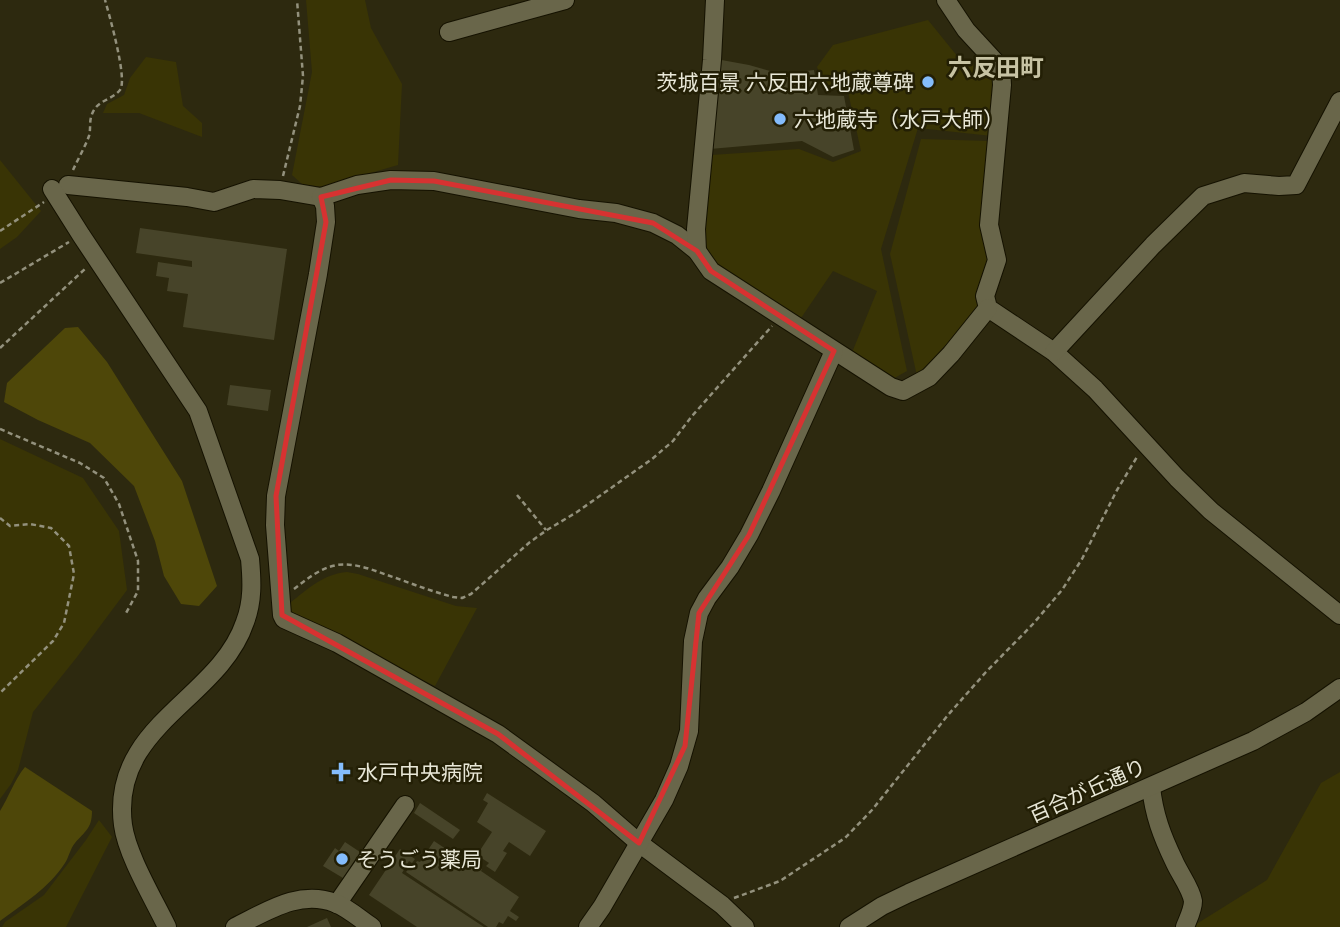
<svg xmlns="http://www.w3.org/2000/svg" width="1340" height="927" font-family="'Open Sans','Noto Sans JP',sans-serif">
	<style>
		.green { fill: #393405 }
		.water { fill: #4e4709 }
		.building { fill: #474429 }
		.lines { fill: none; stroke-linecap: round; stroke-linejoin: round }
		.minor-casing { stroke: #151200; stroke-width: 20 }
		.path { stroke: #93917d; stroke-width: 2.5; stroke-dasharray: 5 3.5; stroke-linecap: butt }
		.minor { stroke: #69664a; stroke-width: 18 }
		.marked { fill: none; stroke: #d73231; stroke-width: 5; stroke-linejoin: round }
		.poi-dot { fill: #84bcfb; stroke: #231f05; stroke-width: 2.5 }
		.labels { text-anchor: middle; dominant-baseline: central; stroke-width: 5; stroke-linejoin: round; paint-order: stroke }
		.poi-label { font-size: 21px; fill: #e8e7d7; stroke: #231f05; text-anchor: start }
		.street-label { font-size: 21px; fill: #e8e7d7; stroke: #231f05 }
		.quarter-label { font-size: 24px; font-weight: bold; fill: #c7c3a4; stroke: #231f05 }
	</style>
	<rect width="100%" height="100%" fill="#2d290f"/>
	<g class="green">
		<polygon points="306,0 365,0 371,28 402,84 398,165 322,187 302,184 292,175 312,72"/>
		<polygon points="928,20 962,62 994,68 992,136 918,128 881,249 907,371 889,381 851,355 877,291 833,271 801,318 716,265 696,240 711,155 799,149 833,162 861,151 848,92 825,88 817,67 833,45"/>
		<polygon points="146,57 176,62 183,106 202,123 202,137 139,113 103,113 107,104 124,95 130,78"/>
		<polygon points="921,139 989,141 991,258 982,306 917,376 890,254"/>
		<polygon points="0,160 41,211 17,237 0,249"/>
		<polygon points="0,439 83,478 119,531 127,590 77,657 33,712 18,770 11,784 0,799"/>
		<path d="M 347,572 L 358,574 L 456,606 L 477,608 L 435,686 L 295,616 L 290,612 L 290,603 C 308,589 323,574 347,572 Z"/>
		<polygon points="1340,772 1340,927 1183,927 1198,923 1267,880 1321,783"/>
		<polygon points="99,820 112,837 66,927 2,927 5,922 44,895 86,840"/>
	</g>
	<g class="water">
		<polygon points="78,327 107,362 182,481 217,586 199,606 181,604 164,576 155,541 134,486 90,443 38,420 4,402 7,383 65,328"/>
		<path d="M 25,767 L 92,811 C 92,829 85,831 75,843 C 70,849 69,857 65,863 C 48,889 24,903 0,921 L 0,811 C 9,797 14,780 25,767 Z"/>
	</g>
	<g class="building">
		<polygon points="716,59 749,65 781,74 814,70 818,95 844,96 854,150 833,157 802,141 710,149"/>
		<polygon points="140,228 287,249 274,340 183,327 188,294 167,291 169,278 156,276 158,262 192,267 192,261 136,253"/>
		<polygon points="230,385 271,390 268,411 227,405"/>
		<polygon points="487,793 546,831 530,856 509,842 503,851 507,853 495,872 486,866 489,863 477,855 492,832 477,822 488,803 483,800"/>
		<polygon points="420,803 460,830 453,839 414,813"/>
		<polygon points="434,841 470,865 472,862 482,869 481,871 519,897 510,911 519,917 516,921 508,916 503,924 499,922 496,927 488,927 406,872 412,864 414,866 417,861 420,862"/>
		<polygon points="345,842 360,852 343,878 323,866 335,848 339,851"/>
		<polygon points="400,849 415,859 412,863 409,861 402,873 484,927 417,927 369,895"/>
		<polygon points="327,918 331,927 307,927"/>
	</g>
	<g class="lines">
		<g class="minor-casing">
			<g id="minor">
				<polyline points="946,0 966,30 1001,68 1002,85 989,225 997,260 985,296 988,308 1054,352 1095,389 1177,478 1211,511 1340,615"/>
				<polyline points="449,32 565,0"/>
				<polyline points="68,185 187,197 214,202 253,189 280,190 321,197 357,185 391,180 434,181 579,209 616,213 653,223 677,235 697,251 711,271 891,387 903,391 929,377 951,354 988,308"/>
				<path d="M 52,189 L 81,235 L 198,411 L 250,559 C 252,581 253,601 245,622 C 219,700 110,725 123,825 C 127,855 153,898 167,927"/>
				<polyline points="321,197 325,206 326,222 318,274 276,496 275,525 282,615 284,619 337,643 498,734 593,803 639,843 722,905 745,927"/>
				<polyline points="697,251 696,229 712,60 715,0"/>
				<polyline points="1054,352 1153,245 1203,196 1244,183 1279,186 1296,185 1340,101"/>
				<path d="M 1151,787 C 1154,815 1162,836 1174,861 C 1179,873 1191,888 1193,901 C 1193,910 1188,919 1185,927"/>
				<polyline points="337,904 405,805"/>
				<path d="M 235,927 C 266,912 299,889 335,903 C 348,908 360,919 372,927"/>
				<polyline points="588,927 602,907 664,800 679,766 689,731 693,641 699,613 707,598 730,567 749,535 771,491 834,351"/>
				<polyline points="849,927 882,906 909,893 1253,741 1306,712 1340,688"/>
			</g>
		</g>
		<g class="path">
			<path d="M 73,170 C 78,159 85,147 89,136 C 91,129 89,121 92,114 C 97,100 112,100 120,90 C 128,80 109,14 105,0"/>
			<polyline points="283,176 300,106 303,76 297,0"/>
			<polyline points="0,231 44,202"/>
			<polyline points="0,283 69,242"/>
			<polyline points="0,348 86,268"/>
			<polyline points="0,429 80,463 104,478 119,504 138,561 138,591 125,615"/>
			<polyline points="517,495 546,530"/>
			<polyline points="0,518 10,526 30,524 51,528 69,546 74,574 64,623 53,641 0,693"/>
			<path d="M 294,589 C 307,579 320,568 337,565 C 357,562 377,572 396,578 C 415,585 434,592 453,597 L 462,598 L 471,594 L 530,542 L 547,530 L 577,512 L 652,459 L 673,441 L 692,416 L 772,326"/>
			<polyline points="734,898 780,881 845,838 872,810 948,715 986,672 1033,624 1062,590 1082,559 1117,490 1137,457"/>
		</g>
		<use href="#minor" class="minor"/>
	</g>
	<path class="marked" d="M 391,180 L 434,181 L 653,223 L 697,251 L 711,271 L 834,351 L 749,535 L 699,613 L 685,746 L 639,843 L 498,734 L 282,615 L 276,496 L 326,222 L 321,197 Z"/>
	<g class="poi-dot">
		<circle cx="928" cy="82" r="7"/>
		<circle cx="780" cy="119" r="7"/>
		<path d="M337.5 761.5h7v7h7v7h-7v7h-7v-7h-7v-7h7z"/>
		<circle cx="342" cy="859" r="7"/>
	</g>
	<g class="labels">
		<g class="poi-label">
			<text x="914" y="82" text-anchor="end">茨城百景 六反田六地蔵尊碑</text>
			<text x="794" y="119">六地蔵寺（水戸大師）</text>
			<text x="357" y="772">水戸中央病院</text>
			<text x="356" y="859">そうごう薬局</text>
		</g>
		<g class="street-label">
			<text transform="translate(1087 790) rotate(-24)">百合が丘通り</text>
		</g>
		<g class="quarter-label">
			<text x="996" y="66">六反田町</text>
		</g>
	</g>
</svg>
